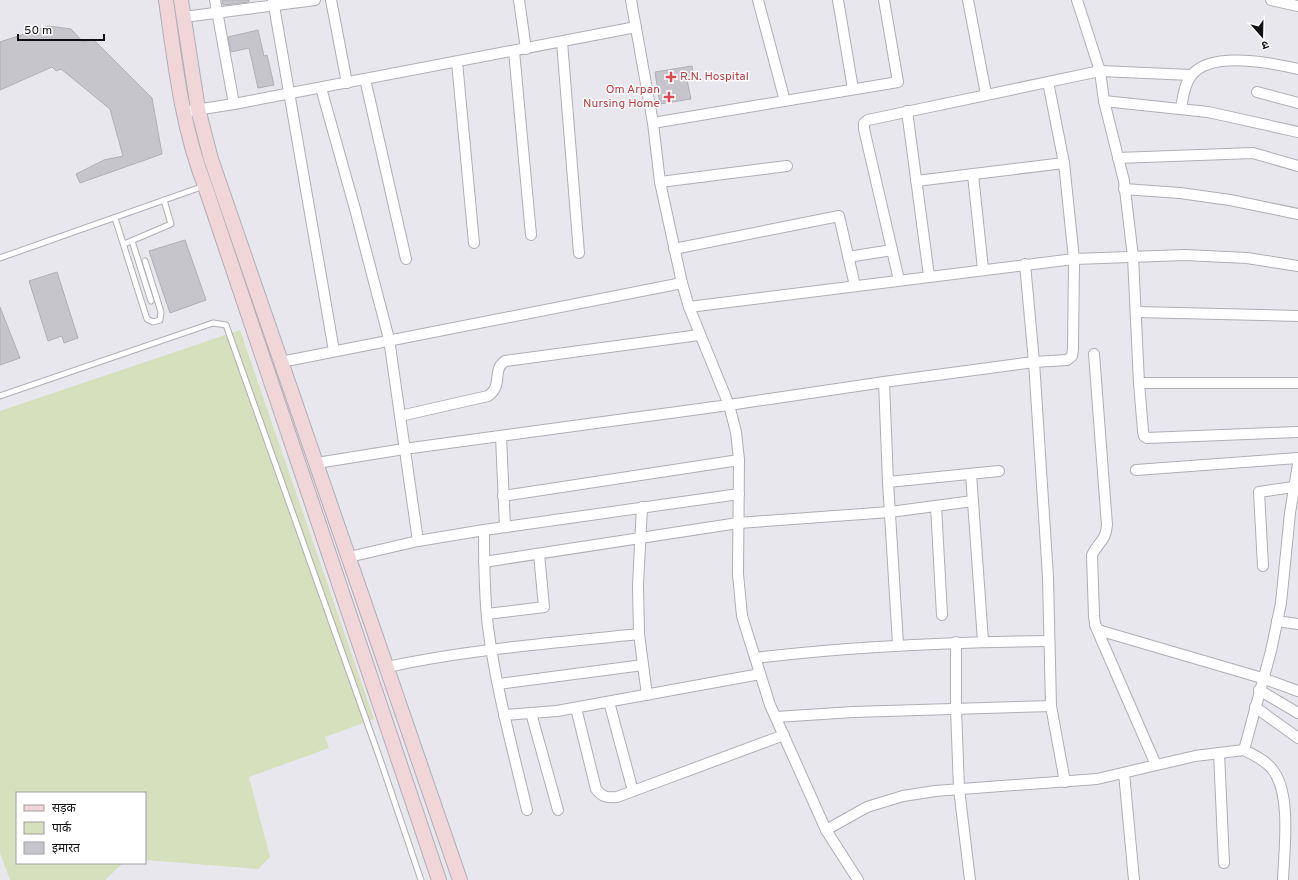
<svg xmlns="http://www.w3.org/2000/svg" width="1298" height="880" font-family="Overpass,'Noto Sans Devanagari',sans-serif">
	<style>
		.green { fill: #d6e0bd }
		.building { fill: #c7c5cc; stroke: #b0afb5 }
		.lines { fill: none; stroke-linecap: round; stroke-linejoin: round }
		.lane-casing { stroke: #b0aeb5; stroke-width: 7 }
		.street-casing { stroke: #b0aeb5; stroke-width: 12 }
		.secondary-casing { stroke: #b0aeb5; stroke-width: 16 }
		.lane { stroke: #fff; stroke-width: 5 }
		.street { stroke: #fff; stroke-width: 10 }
		.secondary { stroke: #f0d6d9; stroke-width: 14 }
		.health-dot { fill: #e0444e; stroke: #fff; stroke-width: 1.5 }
		.labels { text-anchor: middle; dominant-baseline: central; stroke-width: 3; stroke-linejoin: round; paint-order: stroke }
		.health-label { font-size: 12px; fill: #be3a42; stroke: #fff; text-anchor: start }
	</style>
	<rect width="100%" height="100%" fill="#e8e7ee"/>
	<polygon class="green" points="240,330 374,719 325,737 329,748 249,777 270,857 258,869 145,860 145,793 17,793 17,863 123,863 105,880 10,880 0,853 0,411"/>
	<g class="building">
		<polygon points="222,0 249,0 249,2 223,5"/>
		<polygon points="48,26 71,29 83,42 93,39 152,98 162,154 80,183 76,174 104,160 123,156 110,109 61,69 56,71 52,67 0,90 0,42"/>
		<polygon points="258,30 264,56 267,55 274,85 258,88 249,48 231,52 228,37"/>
		<polygon points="692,66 694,79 687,80 691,99 660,104 655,72"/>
		<polygon points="185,240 206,300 170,313 149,251"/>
		<polygon points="57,272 78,338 64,343 62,336 48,341 29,281"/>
		<polygon points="0,307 20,358 0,365"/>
	</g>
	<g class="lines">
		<g class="lane-casing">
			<g id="lane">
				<polyline points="115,218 147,319 153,322 160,320 161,312 145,261"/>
				<polyline points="132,241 151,301"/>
				<polyline points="124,244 171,224 164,200"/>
				<polyline points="0,258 204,186"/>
				<polyline points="0,396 213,323 226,325 380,759 421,880"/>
			</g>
		</g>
		<g class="street-casing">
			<g id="street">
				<polyline points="215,0 234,104"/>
				<polyline points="273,0 334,351"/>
				<polyline points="331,0 347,83"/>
				<polyline points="519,0 526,49"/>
				<polyline points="631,0 653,123 660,182 682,283 689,307 729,405 736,432 739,460 738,574 742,616 770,705 826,830 858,880"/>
				<polyline points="758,0 785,101"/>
				<polyline points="838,0 853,89"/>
				<polyline points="968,0 986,94"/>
				<polyline points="1077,0 1100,71 1104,101 1124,181 1133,257 1139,383 1298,383"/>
				<polyline points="1271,0 1298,6"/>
				<polyline points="184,17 315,0"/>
				<polyline points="562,42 579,253"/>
				<polyline points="514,51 531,235"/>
				<polyline points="457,62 474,243"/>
				<polyline points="365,79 406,259"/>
				<polyline points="321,88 355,209 389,339 418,541"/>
				<polyline points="1257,92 1298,103"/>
				<polyline points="1104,101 1208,112 1298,132"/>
				<path d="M 1181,108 C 1183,98 1184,85 1191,76 C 1210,50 1272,63 1298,69"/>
				<polyline points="907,111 929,276"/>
				<polyline points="183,112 234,104 636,27"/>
				<polyline points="653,123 898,82 884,0"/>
				<polyline points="1118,158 1253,153 1298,166"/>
				<polyline points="973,175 983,269"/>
				<polyline points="916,181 1064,163 1048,82"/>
				<polyline points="660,182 787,166"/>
				<polyline points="1124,189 1180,193 1230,200 1298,214"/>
				<polyline points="674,249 839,216 855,286"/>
				<polyline points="848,257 892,250"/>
				<polyline points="1025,264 1034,362 1048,577 1051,706 1065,782"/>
				<polyline points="899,280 864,129 864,123 868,120 1100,71 1191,75"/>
				<polyline points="689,307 1074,259 1185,255 1247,258 1298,266"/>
				<polyline points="1136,312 1298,316"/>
				<path d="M 1094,354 L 1107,525 C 1106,541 1098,542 1092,555 L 1094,616 L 1095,624 L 1098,630 L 1262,678 L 1298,691"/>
				<polyline points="281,362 682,283"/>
				<polyline points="884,382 888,482 898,644"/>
				<polyline points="1139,383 1143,431 1144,436 1147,438 1298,432"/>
				<path d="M 400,416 L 488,396 C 504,385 491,371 505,361 L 699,335"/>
				<polyline points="501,436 505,527"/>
				<polyline points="317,463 404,449 729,405 884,382 1034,362 1067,360 1072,356 1073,349 1074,259 1064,163"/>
				<polyline points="1136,470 1298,458"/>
				<polyline points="971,474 983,641"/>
				<polyline points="888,482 999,471"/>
				<polyline points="503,496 739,460"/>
				<polyline points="936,506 942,615"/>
				<polyline points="642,507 638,585 639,634 647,695"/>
				<polyline points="484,530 739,494"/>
				<path d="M 349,557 L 418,541 L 484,530 C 484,562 484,595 488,627 C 496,689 513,750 527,810"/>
				<polyline points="484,562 738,523 890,512 973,501"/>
				<polyline points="1263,566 1259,492 1293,487"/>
				<polyline points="487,614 544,607 539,554"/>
				<polyline points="1277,621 1298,624"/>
				<polyline points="1095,625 1156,765"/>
				<polyline points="956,642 956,709 959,789 970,880"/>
				<path d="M 755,658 C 852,646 950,642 1049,641"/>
				<path d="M 387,667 C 470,649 554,643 639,634"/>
				<polyline points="498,684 643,665"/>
				<polyline points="1259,690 1298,713"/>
				<polyline points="609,702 633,791"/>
				<polyline points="1255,707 1298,738"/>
				<path d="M 576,708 L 596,789 C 602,797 607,798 617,797 L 784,735"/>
				<polyline points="531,713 558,810"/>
				<polyline points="504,715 557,711 760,674"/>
				<polyline points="776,717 853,712 1051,706"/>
				<polyline points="1219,753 1224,863"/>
				<polyline points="1124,773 1134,880"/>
				<polyline points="826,830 867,807 903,796 935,791 1097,779 1195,756 1244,750"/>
				<path d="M 1283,880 C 1284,850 1292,793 1272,769 C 1265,760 1254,755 1244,750 L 1271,651 L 1281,603 L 1290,513 L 1298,464"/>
			</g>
		</g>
		<g class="secondary-casing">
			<g id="secondary">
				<path d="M 166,0 C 175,63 182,127 205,186 L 439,880"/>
				<polyline points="181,0 198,109 211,159 460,880"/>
			</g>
		</g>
		<use href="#lane" class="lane"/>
		<use href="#street" class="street"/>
		<use href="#secondary" class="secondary"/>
	</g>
	<g class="health-dot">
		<path d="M669 71h4v4h4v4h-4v4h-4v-4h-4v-4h4z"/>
		<path d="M667 91h4v4h4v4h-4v4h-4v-4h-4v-4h4z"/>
	</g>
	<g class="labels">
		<g class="health-label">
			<text x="680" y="77">R.N. Hospital</text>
			<text x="660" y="90" text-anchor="end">Om Arpan<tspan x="660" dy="14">Nursing Home</tspan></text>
		</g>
	</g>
	<rect x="16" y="792" width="130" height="72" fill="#ffffff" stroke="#9f9fa0"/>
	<rect x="24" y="805" width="20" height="6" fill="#f0d6d9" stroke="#9f9fa0"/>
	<text x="52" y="812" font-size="12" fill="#100f12">सड़क</text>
	<rect x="24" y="822" width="20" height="12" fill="#d6e0bd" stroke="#9f9fa0"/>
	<text x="52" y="832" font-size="12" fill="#100f12">पार्क</text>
	<rect x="24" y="842" width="20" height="12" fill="#c7c5cc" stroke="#9f9fa0"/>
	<text x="52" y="852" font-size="12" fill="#100f12">इमारत</text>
	<g transform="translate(1262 36) rotate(160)" stroke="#ffffff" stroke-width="3" paint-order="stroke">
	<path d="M0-3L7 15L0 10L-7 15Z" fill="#100f12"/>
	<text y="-6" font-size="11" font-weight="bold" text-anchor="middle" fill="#100f12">उ</text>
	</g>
	<path d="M18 34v6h86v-6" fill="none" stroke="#100f12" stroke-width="2"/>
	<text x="24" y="34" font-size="12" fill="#100f12" stroke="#ffffff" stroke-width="3" paint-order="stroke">50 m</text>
</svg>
